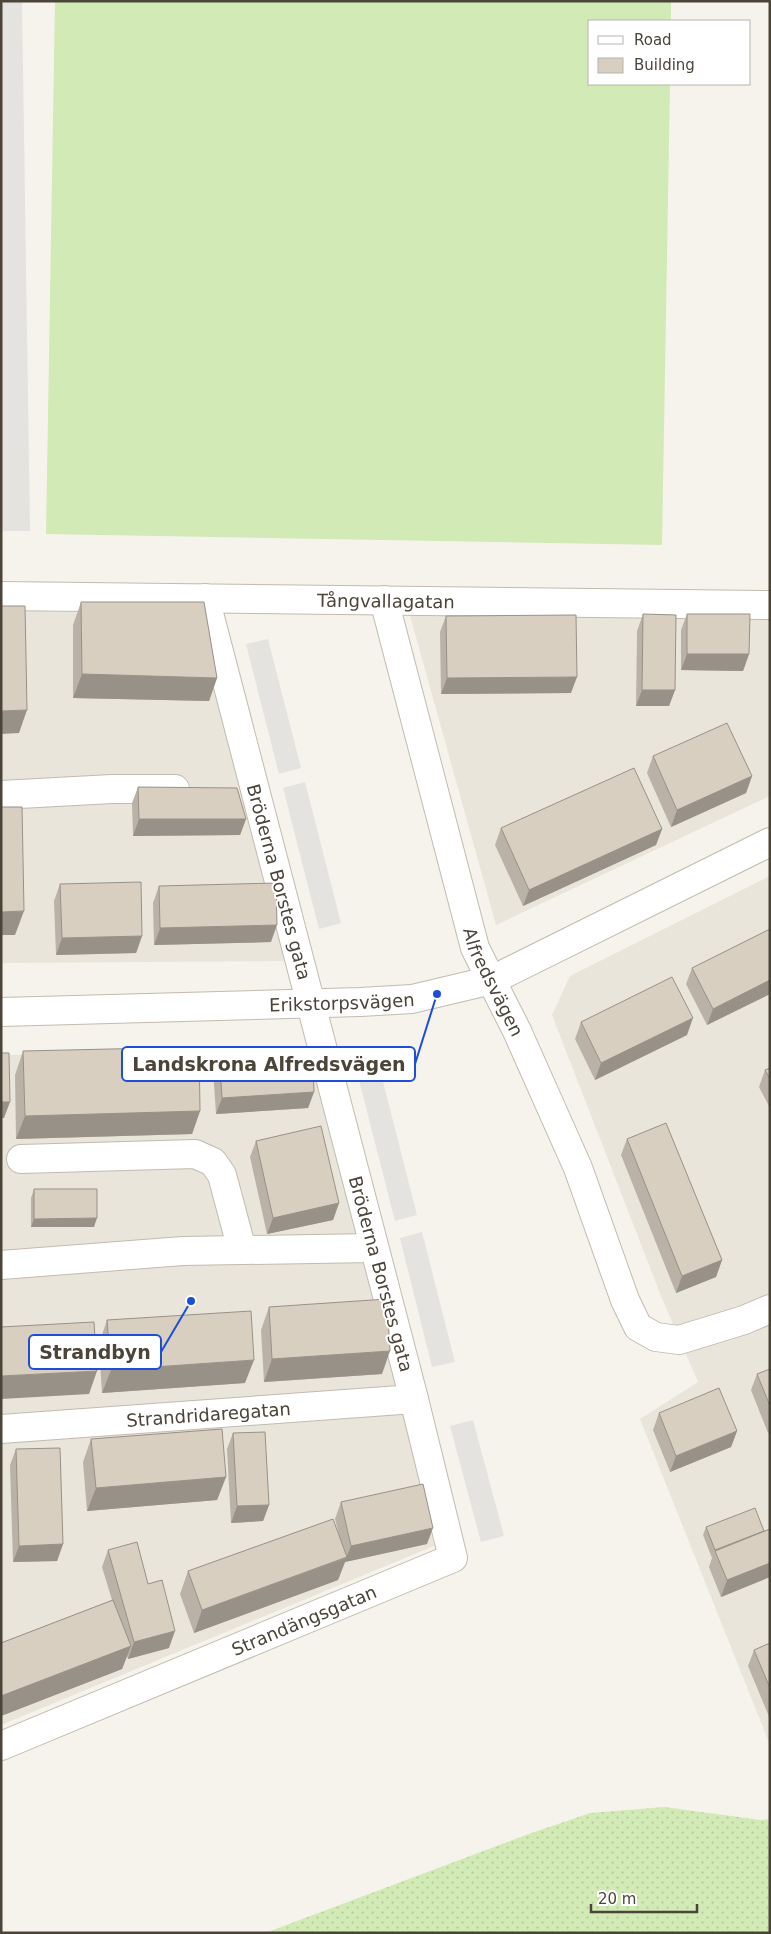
<svg xmlns="http://www.w3.org/2000/svg" width="771" height="1934" font-family="'DejaVu Sans',sans-serif">
	<style>
		.residential { fill: #eae5da }
		.grass { fill: url(#grass-dots) }
		.garden { fill: #d2eab5 }
		.parking { fill: #e5e3e0 }
		.lines { fill: none; stroke-linecap: round; stroke-linejoin: round }
		.minor-casing { stroke: #c2bbae; stroke-width: 30 }
		.minor { stroke: #fff; stroke-width: 28 }
		.wall { fill: #bab2a6 }
		.shaded-wall { fill: #979187 }
		.building { fill: #d8cfc1; stroke: #979187 }
		.labels { text-anchor: middle; dominant-baseline: central; stroke-width: 4; stroke-linejoin: round; paint-order: stroke }
		.street-label { font-size: 18px; fill: #4b4439; stroke: #fff }
		.leader { fill: none; stroke: #1d4ed8; stroke-width: 2 }
		.callout-dot { fill: #1d4ed8; stroke: #fff; stroke-width: 2 }
		.callout { fill: #fff; stroke: #1d4ed8; stroke-width: 2 }
		.callout-label { font-size: 19px; text-anchor: middle; font-weight: bold; fill: #4b4439 }
	</style>
	<defs>
		<pattern id="grass-dots" width="8" height="8" patternUnits="userSpaceOnUse" patternTransform="scale(1.25)"><rect width="8" height="8" fill="#d2eab5"/><path d="M2 2h.1M6 6h.1" fill="none" stroke="#b6ca9c" stroke-width="1.8" stroke-linecap="round"/></pattern>
	</defs>
	<rect width="100%" height="100%" fill="#f6f3ec"/>
	<g class="residential">
		<polygon points="1,610 201,616 290,961 1,963"/>
		<polygon points="409,612 770,616 770,796 496,925"/>
		<polygon points="770,876 770,1745 640,1419 698,1382 661,1296 552,1015 570,976"/>
		<polygon points="325,1050 434,1546 1,1725 1,1055"/>
	</g>
	<polygon class="grass" points="664,1807 761,1820 770,1819 770,1933 265,1933 526,1835 590,1813"/>
	<polygon class="garden" points="55,1 671,1 671,21 590,21 590,84 670,84 662,545 46,534"/>
	<g class="parking">
		<polygon points="1,1 22,1 30,531 1,531"/>
		<polygon points="268,639 301,768 279,774 246,644"/>
		<polygon points="305,782 341,923 319,929 283,788"/>
		<polygon points="381,1074 417,1215 395,1221 359,1080"/>
		<polygon points="422,1232 455,1362 432,1367 400,1238"/>
		<polygon points="473,1420 504,1536 481,1542 450,1426"/>
	</g>
	<g class="lines">
		<g class="minor-casing">
			<g id="minor">
				<path id="s1" d="M 1,596 L 770,605"/>
				<path id="s2" d="M 384,600 L 475,948 L 517,1031 L 578,1168 L 625,1300 L 638,1327 L 656,1337 L 679,1340 L 744,1320 L 770,1309"/>
				<polyline points="1,795 112,789 175,789"/>
				<path id="s3" d="M 1,1012 L 360,1002 L 412,999 L 492,980 L 770,842"/>
				<polyline points="21,1159 195,1154 213,1162 222,1175 242,1250"/>
				<polyline points="1,1265 183,1251 374,1248"/>
				<path id="s4" d="M 1,1429 L 414,1399"/>
				<path id="s5" d="M 1,1746 L 453,1558 L 414,1399 L 205,598"/>
			</g>
		</g>
		<use href="#minor" class="minor"/>
	</g>
	<g class="wall">
		<polygon points="81,602 217,678 209,701 73,698 73,625"/>
		<polygon points="643,614 675,690 669,706 636,706 637,631"/>
		<polygon points="687,614 749,654 743,671 681,670 681,630"/>
		<polygon points="446,616 571,693 441,694 440,632"/>
		<polygon points="653,756 752,776 746,793 671,827 647,773"/>
		<polygon points="138,787 246,819 240,835 133,836 132,803"/>
		<polygon points="501,828 662,829 656,845 523,906 495,845"/>
		<polygon points="60,884 142,936 136,953 56,955 54,901"/>
		<polygon points="159,886 271,942 154,945 153,903"/>
		<polygon points="770,929 770,994 707,1025 686,984 692,968"/>
		<polygon points="581,1022 687,1035 595,1080 575,1039"/>
		<polygon points="23,1051 200,1111 192,1134 16,1139 15,1075"/>
		<polygon points="219,1053 314,1092 308,1108 216,1114 213,1070"/>
		<polygon points="770,1068 770,1108 759,1087 765,1070"/>
		<polygon points="627,1139 722,1260 716,1277 676,1293 621,1155"/>
		<polygon points="256,1141 339,1203 333,1220 267,1234 250,1157"/>
		<polygon points="34,1189 94,1227 31,1227 31,1198"/>
		<polygon points="269,1307 382,1374 264,1382 261,1330"/>
		<polygon points="107,1320 245,1383 102,1393 99,1344"/>
		<polygon points="770,1369 770,1432 768,1433 751,1390 757,1374"/>
		<polygon points="659,1413 737,1431 731,1447 670,1472 653,1430"/>
		<polygon points="233,1433 269,1505 263,1521 231,1523 227,1449"/>
		<polygon points="91,1439 226,1477 217,1500 87,1511 83,1462"/>
		<polygon points="16,1449 63,1544 57,1561 13,1562 10,1465"/>
		<polygon points="341,1502 427,1544 345,1562 338,1580 194,1633 180,1594 188,1571 339,1535 335,1519"/>
		<polygon points="706,1527 763,1531 770,1529 770,1577 721,1597 709,1567 712,1558 703,1535"/>
		<polygon points="108,1550 148,1584 169,1648 128,1659 127,1656 122,1669 1,1716 1,1643 112,1600 102,1567"/>
		<polygon points="770,1643 770,1719 748,1666 754,1650"/>
	</g>
	<g class="shaded-wall">
		<polygon points="687,654 749,654 743,671 681,670"/>
		<polygon points="82,674 217,678 209,701 73,698"/>
		<polygon points="577,677 571,693 441,694 447,678"/>
		<polygon points="642,690 675,690 669,706 636,706"/>
		<polygon points="27,710 19,733 1,734 1,711"/>
		<polygon points="752,776 746,793 671,827 677,810"/>
		<polygon points="139,819 246,819 240,835 133,836"/>
		<polygon points="662,829 656,845 523,906 529,890"/>
		<polygon points="24,911 15,935 1,935 1,912"/>
		<polygon points="277,925 271,942 154,945 160,928"/>
		<polygon points="142,936 136,953 56,955 62,938"/>
		<polygon points="770,980 770,994 707,1025 713,1009"/>
		<polygon points="693,1018 687,1035 595,1080 601,1063"/>
		<polygon points="314,1092 308,1108 216,1114 222,1098"/>
		<polygon points="1,1102 10,1102 4,1118 1,1118"/>
		<polygon points="200,1111 192,1134 16,1139 25,1116"/>
		<polygon points="339,1203 333,1220 267,1234 273,1218"/>
		<polygon points="97,1218 94,1227 31,1227 34,1219"/>
		<polygon points="722,1260 716,1277 676,1293 682,1276"/>
		<polygon points="390,1351 382,1374 264,1382 272,1359"/>
		<polygon points="254,1360 245,1383 102,1393 111,1370"/>
		<polygon points="97,1371 89,1394 1,1399 1,1376"/>
		<polygon points="737,1431 731,1447 670,1472 676,1456"/>
		<polygon points="226,1477 217,1500 87,1511 96,1488"/>
		<polygon points="269,1505 263,1521 231,1523 237,1506"/>
		<polygon points="433,1528 427,1544 345,1562 338,1580 194,1633 202,1610 346,1558 351,1546"/>
		<polygon points="63,1544 57,1561 13,1562 19,1546"/>
		<polygon points="770,1563 770,1577 721,1597 727,1580"/>
		<polygon points="175,1631 169,1648 128,1659 134,1642"/>
		<polygon points="131,1646 122,1669 1,1716 1,1696"/>
	</g>
	<g class="building">
		<polygon points="81,602 204,602 217,678 82,674"/>
		<polygon points="1,606 25,606 27,710 1,711"/>
		<polygon points="643,614 676,615 675,690 642,690"/>
		<polygon points="687,614 750,614 749,654 687,654"/>
		<polygon points="576,615 577,677 447,678 446,616"/>
		<polygon points="727,723 752,776 677,810 653,756"/>
		<polygon points="634,768 662,829 529,890 501,828"/>
		<polygon points="138,787 237,788 246,819 139,819"/>
		<polygon points="1,807 22,807 24,911 1,912"/>
		<polygon points="141,882 142,936 62,938 60,884"/>
		<polygon points="276,883 277,925 160,928 159,886"/>
		<polygon points="770,929 770,980 713,1009 692,968"/>
		<polygon points="672,977 693,1018 601,1063 581,1022"/>
		<polygon points="199,1047 200,1111 25,1116 23,1051"/>
		<polygon points="312,1047 314,1092 222,1098 219,1053"/>
		<polygon points="1,1053 9,1053 10,1102 1,1102"/>
		<polygon points="770,1068 770,1079 765,1070"/>
		<polygon points="666,1123 722,1260 682,1276 627,1139"/>
		<polygon points="321,1126 339,1203 273,1218 256,1141"/>
		<polygon points="34,1189 97,1189 97,1218 34,1219"/>
		<polygon points="387,1299 390,1351 272,1359 269,1307"/>
		<polygon points="251,1311 254,1360 111,1370 107,1320"/>
		<polygon points="94,1322 97,1371 1,1376 1,1327"/>
		<polygon points="770,1369 770,1406 757,1374"/>
		<polygon points="719,1388 737,1431 676,1456 659,1413"/>
		<polygon points="222,1429 226,1477 96,1488 91,1439"/>
		<polygon points="265,1432 269,1505 237,1506 233,1433"/>
		<polygon points="60,1448 63,1544 19,1546 16,1449"/>
		<polygon points="423,1484 433,1528 351,1546 341,1502"/>
		<polygon points="755,1508 764,1531 715,1550 706,1527"/>
		<polygon points="333,1519 347,1557 202,1610 188,1571"/>
		<polygon points="770,1529 770,1563 727,1580 715,1551"/>
		<polygon points="137,1542 148,1584 162,1580 175,1631 134,1642 108,1550"/>
		<polygon points="113,1600 131,1646 1,1696 1,1643"/>
		<polygon points="770,1643 770,1688 754,1650"/>
	</g>
	<g class="labels">
		<g class="street-label">
			<text stroke="none"><textPath href="#s1" startOffset="385">Tångvallagatan</textPath></text>
			<text transform="translate(279 882) rotate(75)">Bröderna Borstes gata</text>
			<text stroke="none"><textPath href="#s2" startOffset="398">Alfredsvägen</textPath></text>
			<text stroke="none"><textPath href="#s3" startOffset="341">Erikstorpsvägen</textPath></text>
			<text transform="translate(381 1274) rotate(75)">Bröderna Borstes gata</text>
			<text stroke="none"><textPath href="#s4" startOffset="208">Strandridaregatan</textPath></text>
			<text stroke="none"><textPath href="#s5" startOffset="328">Strandängsgatan</textPath></text>
		</g>
	</g>
	<path class="leader" d="M437 994L415 1064M191 1301L161 1352"/>
	<g class="callout-dot">
		<circle cx="437" cy="994" r="5"/>
		<circle cx="191" cy="1301" r="5"/>
	</g>
	<g class="callout">
		<rect x="122" y="1047" width="293" height="34" rx="5"/>
		<rect x="29" y="1335" width="132" height="34" rx="5"/>
	</g>
	<g class="callout-label">
		<text x="269" y="1071">Landskrona Alfredsvägen</text>
		<text x="95" y="1359">Strandbyn</text>
	</g>
	<rect width="771" height="1934" fill="none" stroke="#4b4439" stroke-width="5"/>
	<rect x="588" y="20" width="162" height="65" fill="#ffffff" stroke="#b7b4b0"/>
	<rect x="598" y="36" width="25" height="8" fill="#ffffff" stroke="#b7b4b0"/>
	<text x="634" y="45" font-size="15" fill="#4b4439">Road</text>
	<rect x="598" y="58" width="25" height="15" fill="#d8cfc1" stroke="#b7b4b0"/>
	<text x="634" y="70" font-size="15" fill="#4b4439">Building</text>
	<path d="M591 1904v8h106v-8" fill="none" stroke="#4b4439" stroke-width="2.5"/>
	<text x="598" y="1904" font-size="15" fill="#4b4439" stroke="#ffffff" stroke-width="4" paint-order="stroke">20 m</text>
</svg>
